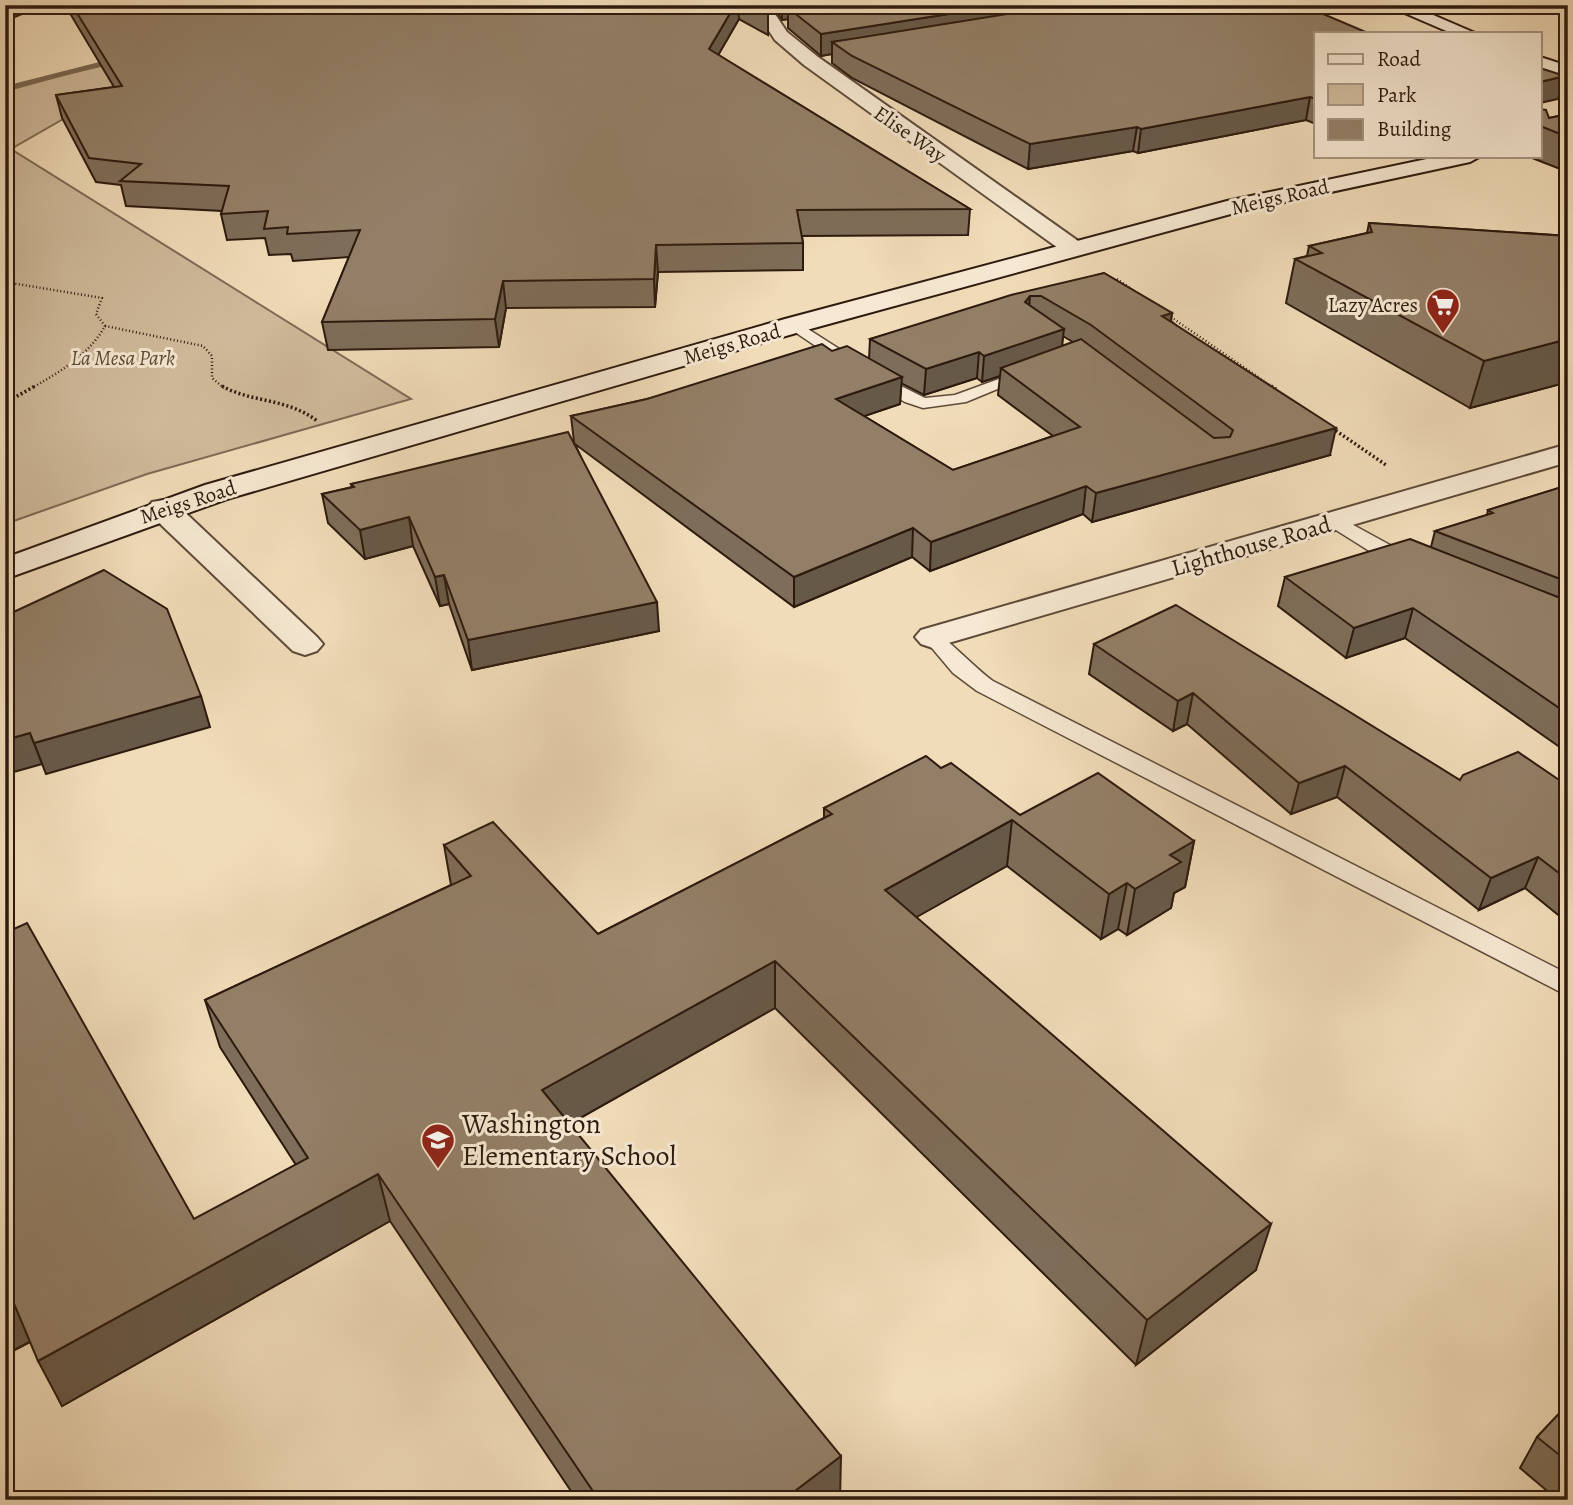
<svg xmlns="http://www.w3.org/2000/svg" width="1573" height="1505" font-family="Alegreya,serif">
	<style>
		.green { fill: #d0bb9c; stroke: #7e6a55; stroke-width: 2 }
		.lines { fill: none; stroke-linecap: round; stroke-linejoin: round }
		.stream { fill: #7a6752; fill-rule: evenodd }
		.service-casing { stroke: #5e4a39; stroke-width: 3 }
		.minor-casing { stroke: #5e4a39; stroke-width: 4 }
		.secondary-casing { stroke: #2d1a0e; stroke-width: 4 }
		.path-far1 { stroke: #2d1a0e; stroke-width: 2.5; stroke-dasharray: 1 2.5; stroke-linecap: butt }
		.path { stroke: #2d1a0e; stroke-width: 3.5; stroke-dasharray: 2 2.5; stroke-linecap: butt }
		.service { fill: #f6e8d2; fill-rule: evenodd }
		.minor { fill: #f6e8d2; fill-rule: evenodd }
		.secondary { fill: #f6e8d2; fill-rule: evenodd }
		.wall { fill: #7e6d59; stroke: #2d1a0e; stroke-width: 2; fill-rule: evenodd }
		.shaded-wall { fill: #675948; stroke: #2d1a0e; stroke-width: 2 }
		.building { fill: #937f67; stroke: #2d1a0e; stroke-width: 2 }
		.labels { text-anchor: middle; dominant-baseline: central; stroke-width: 6; stroke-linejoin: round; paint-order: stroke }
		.far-street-label { font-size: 21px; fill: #2d1a0e; stroke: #f6e8d2 }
		.far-poi-label { font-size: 21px; fill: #2d1a0e; stroke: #f6e8d2; text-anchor: end }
		.far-park-label { font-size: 21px; font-style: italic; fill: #5e4a39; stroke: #f6e8d2 }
		.street-label { font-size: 24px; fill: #2d1a0e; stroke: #f6e8d2 }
		.near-poi-label { font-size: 28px; fill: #2d1a0e; stroke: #f6e8d2; text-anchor: start }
	</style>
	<rect width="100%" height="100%" fill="#f1dcb9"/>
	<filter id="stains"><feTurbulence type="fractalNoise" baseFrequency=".00286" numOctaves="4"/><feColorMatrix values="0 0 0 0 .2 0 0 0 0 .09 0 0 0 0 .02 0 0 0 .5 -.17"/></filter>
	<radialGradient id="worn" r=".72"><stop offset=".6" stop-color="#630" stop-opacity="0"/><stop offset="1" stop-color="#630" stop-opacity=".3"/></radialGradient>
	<polygon class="green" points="196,43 11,149 411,399 147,474 5,524 5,89"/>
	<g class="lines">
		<polygon class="stream" points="119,57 126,59 5,92 5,86"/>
		<g class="service-casing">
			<g id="service">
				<polygon points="794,320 883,377 925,398 955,395 1026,369 1034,374 966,402 923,408 905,402 872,384 789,328 789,322"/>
				<polygon points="1335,515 1412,557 1415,561 1405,567 1371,552 1328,525 1326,521"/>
				<path d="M 933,631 C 942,633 979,672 993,681 L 1568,974 L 1568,996 L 977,691 L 953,673 L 926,641 L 923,637 Z"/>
			</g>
		</g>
		<g class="minor-casing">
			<g id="minor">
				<polygon points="752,5 769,5 787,32 818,57 1081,243 1085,248 1081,253 1065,253 804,65 775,40"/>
				<polygon points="1568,444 1568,462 945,644 933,648 921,644 915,637 921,630"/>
				<polygon points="163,500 174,502 317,637 323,644 317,651 305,655 293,651 152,516 147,509 152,502"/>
			</g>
		</g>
		<g class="secondary-casing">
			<g id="secondary">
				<polygon points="1386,5 1410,5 1475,33 1451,33"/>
				<polygon points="1540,57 1568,66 1568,78 1540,68"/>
				<polygon points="1441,156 1481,156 1470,162 1238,212 803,331 227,499 5,579 5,558 205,485 785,319 1227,201"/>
			</g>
		</g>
		<g class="path-far1">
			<polyline points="1117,279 1138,294"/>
			<path d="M 5,282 L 102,298 L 96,314 L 105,326 C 89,355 61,371 32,388"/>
			<polyline points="1168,315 1274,388"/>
			<polyline points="105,326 203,346 212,356 212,378 224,388"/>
		</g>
		<g class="path">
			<path d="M 222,386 C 252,403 288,398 317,421"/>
			<polyline points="1271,386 1276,389"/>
			<polyline points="5,403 35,386"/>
			<polyline points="1332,428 1386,465"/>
		</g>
		<use href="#service" class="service"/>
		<use href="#minor" class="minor"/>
		<use href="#secondary" class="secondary"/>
	</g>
	<g class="wall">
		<polygon points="65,5 762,5 768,14 768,35 739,19 718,55 970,209 968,235 802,236 803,243 803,270 658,272 655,307 506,308 499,347 328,350 322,322 349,257 293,261 291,254 269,255 265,238 227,240 221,214 222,211 126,206 121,185 96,182 62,118 56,95 114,87"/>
		<polygon points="772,5 1302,5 1316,33 1316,124 1306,120 1138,153 1133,151 1028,169 852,78 832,63 832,54 821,56 788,28 788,19 782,20"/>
		<polygon points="1540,109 1549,118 1568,114 1568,172 1527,156 1540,156"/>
		<polygon points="1369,223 1568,236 1568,382 1470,408 1286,303 1295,259 1307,256 1309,246 1367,233"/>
		<path d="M 1104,273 L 1172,313 L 1171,321 L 1330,455 L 1092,522 L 1083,514 L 930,571 L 912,557 L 794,607 L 575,444 L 659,631 L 472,670 L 449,604 L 440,606 L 413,546 L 365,559 L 328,523 L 322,494 L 352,487 L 351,484 L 574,442 L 571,416 L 647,399 L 832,351 L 869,359 L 870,339 ZM 1063,336 L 1066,338 L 1073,342 L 1062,346 ZM 1000,376 L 998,395 L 1053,436 L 953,470 L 864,416 L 900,404 L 901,383 L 924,395 L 977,378 L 982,382 Z"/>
		<polygon points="1568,485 1568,746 1561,748 1405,638 1346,658 1278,606 1285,577 1431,547 1435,531 1487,515 1488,510"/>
		<polygon points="1094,644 1460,780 1568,786 1568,923 1525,888 1479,910 1337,797 1291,814 1187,724 1173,731 1089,674"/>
		<polygon points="941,768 1020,815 1194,841 1185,887 1174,893 1171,908 1127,935 1118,929 1101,939 1007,866 916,917 1256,1270 1136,1365 775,1008 570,1124 840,1500 577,1500 390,1221 62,1406 30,1342 5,1355 296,1165 220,1047 205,1000 451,885 444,845 598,934 824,818 824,808"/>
		<polygon points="1568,1404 1568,1500 1558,1500 1520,1468 1537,1437"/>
	</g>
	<g class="shaded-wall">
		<polygon points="5,5 44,5 5,21"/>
		<polygon points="735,5 738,5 739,19 709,71 709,49"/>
		<polygon points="782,5 892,5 788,8 788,19 782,20"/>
		<polygon points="1006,5 1132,5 832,42 832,54 821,56 821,34"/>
		<polygon points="1565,76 1558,99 1540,103 1540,82"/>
		<polygon points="1310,97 1306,120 1138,153 1141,129"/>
		<polygon points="1137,127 1133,151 1028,169 1030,144"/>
		<polygon points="656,245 658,272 655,307 654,279"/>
		<polygon points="503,281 506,308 499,347 495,319"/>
		<polygon points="1030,296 1028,321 1025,302"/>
		<polygon points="1172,313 1168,339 1162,316"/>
		<polygon points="1064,329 1061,354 1001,368 1000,376 982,382 984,356"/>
		<polygon points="1568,339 1568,382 1470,408 1484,361"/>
		<polygon points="979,352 977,378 924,395 926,369"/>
		<polygon points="902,377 900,404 835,426 836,399"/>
		<polygon points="1336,428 1330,455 1092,522 1096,493"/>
		<polygon points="1086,486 1083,514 930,571 931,542"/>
		<polygon points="409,517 413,546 365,559 360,530"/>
		<polygon points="913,528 912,557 794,607 794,577"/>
		<polygon points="444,575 449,604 440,606 435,577"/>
		<polygon points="657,602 659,631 472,670 468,640"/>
		<polygon points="1413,608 1405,638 1346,658 1354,628"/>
		<polygon points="1193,693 1187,724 1173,731 1178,701"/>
		<polygon points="201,696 210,727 46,774 34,743"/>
		<polygon points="1568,732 1568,746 1561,748"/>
		<polygon points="30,733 42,764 10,773 5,762 5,740"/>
		<polygon points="1345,766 1337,797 1291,814 1299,783"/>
		<polygon points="1012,820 1007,866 883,936 885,890"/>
		<polygon points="1194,841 1185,887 1174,893 1171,908 1127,935 1135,889 1170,855"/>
		<polygon points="1538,857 1525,888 1479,910 1491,878"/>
		<polygon points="1127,883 1118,929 1101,939 1109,894"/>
		<polygon points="775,961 775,1008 548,1136 542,1090"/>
		<polygon points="378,1174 390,1221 62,1406 38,1361"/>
		<polygon points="1271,1224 1256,1270 1136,1365 1147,1320"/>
		<polygon points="10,1294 33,1340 5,1355 5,1296"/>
		<polygon points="841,1456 840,1500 783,1500"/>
	</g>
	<g class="building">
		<polygon points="72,5 735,5 709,49 970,209 797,210 803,243 656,245 654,279 503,281 495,319 322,322 360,230 287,234 288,227 264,229 268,211 221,214 229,186 120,181 141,164 89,158 56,95 122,86"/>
		<polygon points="751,5 762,5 768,14"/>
		<polygon points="818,5 1006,5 821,34 788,8"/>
		<polygon points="1064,5 1302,5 1368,33 1316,33 1316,99 1310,97 1141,129 1137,127 1030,144 852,56 832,42"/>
		<polygon points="1540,68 1565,76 1540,82"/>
		<polygon points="1540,109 1546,110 1549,118 1568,114 1568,137 1540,126"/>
		<polygon points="1369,223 1568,236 1568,339 1484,361 1295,259 1322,253 1309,246 1372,232"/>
		<polygon points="1104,273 1172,313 1162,316 1336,428 1096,493 1086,486 931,542 913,528 794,577 571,416 647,399 822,344 832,351 847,346 902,377 836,399 953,470 1080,427 1001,368 1081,339 1214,438 1230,437 1233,430 1091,325 1041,296 1030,296 1025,302 1064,329 984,356 979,352 926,369 870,339 1011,295"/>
		<polygon points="568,432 657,602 468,640 444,575 435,577 409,517 360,530 322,494 354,487 351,484"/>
		<polygon points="1568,485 1568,582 1435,531 1493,513 1488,510"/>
		<polygon points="1410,539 1568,601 1568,714 1413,608 1354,628 1285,577"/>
		<polygon points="104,570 167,609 201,696 34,743 30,733 5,740 5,616"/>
		<polygon points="1176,605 1460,780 1463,775 1518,752 1568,786 1568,880 1538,857 1491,878 1345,766 1299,783 1193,693 1178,701 1094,644"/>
		<polygon points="926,756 941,768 951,763 1020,815 1098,773 1194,841 1170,855 1181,862 1135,889 1127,883 1109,894 1012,820 885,890 1271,1224 1147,1320 775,961 542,1090 841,1456 783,1500 599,1500 378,1174 38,1361 10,1294 5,1296 5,933 27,923 194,1219 308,1158 205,1000 471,876 444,845 493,822 598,934 832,814 824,808"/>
		<polygon points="1568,1404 1568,1462 1537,1437"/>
	</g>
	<defs>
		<g id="supermarket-pin" transform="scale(1.75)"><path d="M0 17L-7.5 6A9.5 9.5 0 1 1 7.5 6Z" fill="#8f2418" stroke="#f6e8d2"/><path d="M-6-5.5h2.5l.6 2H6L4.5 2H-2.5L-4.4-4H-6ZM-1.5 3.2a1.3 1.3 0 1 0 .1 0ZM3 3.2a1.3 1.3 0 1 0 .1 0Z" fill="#fff"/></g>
		<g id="school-pin" transform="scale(1.75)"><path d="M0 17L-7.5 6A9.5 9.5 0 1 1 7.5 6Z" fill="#8f2418" stroke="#f6e8d2"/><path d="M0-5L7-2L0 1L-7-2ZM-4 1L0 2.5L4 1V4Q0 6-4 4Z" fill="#fff"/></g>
	</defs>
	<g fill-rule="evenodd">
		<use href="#supermarket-pin" x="1443" y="305"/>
		<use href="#school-pin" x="438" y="1140"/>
	</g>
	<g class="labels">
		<g class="far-street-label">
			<text transform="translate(910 134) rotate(35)">Elise Way</text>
			<text transform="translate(1280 197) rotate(-13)">Meigs Road</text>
			<text transform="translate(732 344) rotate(-16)">Meigs Road</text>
			<text transform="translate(188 502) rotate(-18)">Meigs Road</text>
		</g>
		<g class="far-poi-label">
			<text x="1418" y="305">Lazy Acres</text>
		</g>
		<g class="far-park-label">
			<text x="123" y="358">La Mesa Park</text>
		</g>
		<g class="street-label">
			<text transform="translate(1251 546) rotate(-16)">Lighthouse Road</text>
		</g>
		<g class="near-poi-label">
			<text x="462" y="1124">Washington<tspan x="462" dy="32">Elementary School</tspan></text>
		</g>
	</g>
	<rect width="1573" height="1505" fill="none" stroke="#f1dcb9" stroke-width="28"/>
	<rect x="7" y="7" width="1559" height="1491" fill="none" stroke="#2d1a0e" stroke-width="3.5"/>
	<rect x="14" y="14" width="1545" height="1477" fill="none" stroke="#2d1a0e" stroke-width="2"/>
	<rect x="1314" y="32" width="228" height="126" fill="#f6e8d2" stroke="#a69684" stroke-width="2"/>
	<rect x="1328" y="54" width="35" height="10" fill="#f6e8d2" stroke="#a69684" stroke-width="2"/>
	<text x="1377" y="66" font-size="21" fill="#2d1a0e">Road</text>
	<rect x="1328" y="84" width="35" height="21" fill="#d0bb9c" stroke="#a69684" stroke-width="2"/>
	<text x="1377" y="102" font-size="21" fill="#2d1a0e">Park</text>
	<rect x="1328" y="119" width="35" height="21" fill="#937f67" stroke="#a69684" stroke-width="2"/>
	<text x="1377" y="136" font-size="21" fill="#2d1a0e">Building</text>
	<rect width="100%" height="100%" filter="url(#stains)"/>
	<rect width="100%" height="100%" fill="url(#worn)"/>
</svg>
